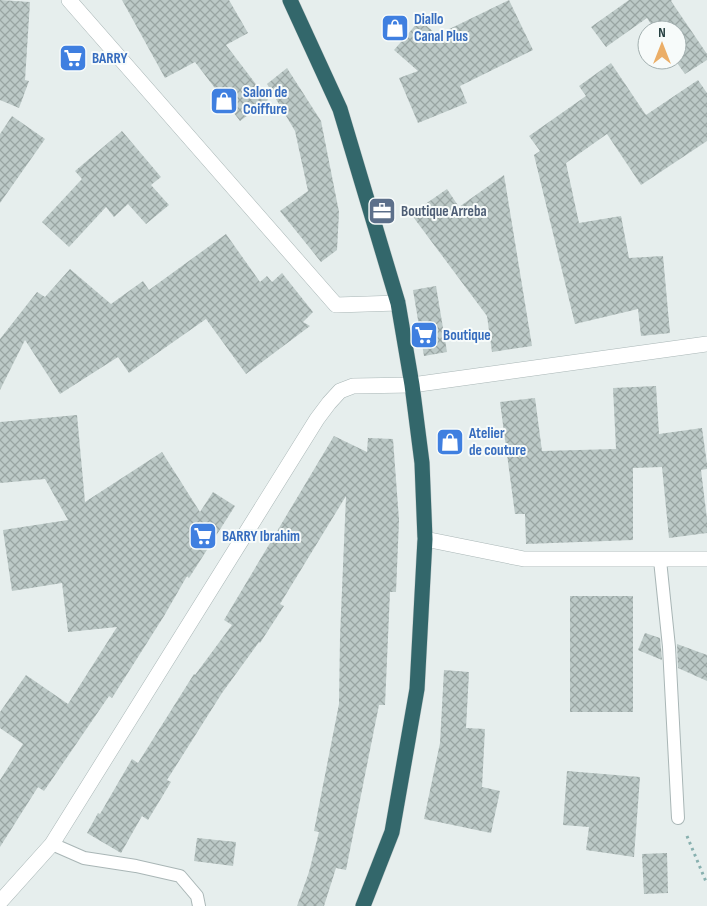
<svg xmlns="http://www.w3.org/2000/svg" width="707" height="906" font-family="'Sofia Sans Condensed',sans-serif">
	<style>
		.building { fill: url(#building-cross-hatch) }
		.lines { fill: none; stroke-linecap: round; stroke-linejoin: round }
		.lane-casing { stroke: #a9b6b6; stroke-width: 14 }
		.street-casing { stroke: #a9b6b6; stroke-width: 16 }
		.highway-casing { stroke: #c2caca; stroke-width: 16 }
		.path { stroke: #88b0af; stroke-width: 3; stroke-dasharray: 2.5 4; stroke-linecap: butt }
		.lane { stroke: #fff; stroke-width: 12 }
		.street { stroke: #fff; stroke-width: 15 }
		.highway { stroke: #33676b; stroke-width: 15 }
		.labels { text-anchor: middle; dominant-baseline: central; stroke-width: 4; stroke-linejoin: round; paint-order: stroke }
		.shop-label { font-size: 15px; font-weight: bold; fill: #366cbe; stroke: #f7fbfa; text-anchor: start }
		.service-label { font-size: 15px; font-weight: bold; fill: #4e5e75; stroke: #f7fbfa; text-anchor: start }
	</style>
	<defs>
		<pattern id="building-cross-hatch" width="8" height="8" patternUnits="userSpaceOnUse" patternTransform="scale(1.25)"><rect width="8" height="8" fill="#bcc9c7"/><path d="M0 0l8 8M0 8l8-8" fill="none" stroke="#99a5a3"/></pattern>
	</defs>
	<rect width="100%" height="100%" fill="#e6eeed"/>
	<g class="building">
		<polygon points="0,0 30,2 25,80 29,81 19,108 0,100"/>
		<polygon points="122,0 229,0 248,33 226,45 268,100 240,121 195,62 165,78"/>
		<polygon points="509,0 533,50 460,86 467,103 418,123 399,78 418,71 394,50 420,20 437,35"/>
		<polygon points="629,0 672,0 671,1 707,54 707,60 685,74 675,60 677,60 677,30 655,30 647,18 606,47 591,27"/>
		<polygon points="611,63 646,115 698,80 707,93 707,141 641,185 607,134 566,163 579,223 621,216 629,258 663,256 670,333 641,336 638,309 575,324 534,155 540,151 529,136 586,96 579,86"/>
		<polygon points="287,68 321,121 339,212 337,250 321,262 280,211 308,191 295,131 267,84"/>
		<polygon points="12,116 45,139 0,203 0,134"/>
		<polygon points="122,131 161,177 151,185 169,205 146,224 128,204 114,217 106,207 69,247 42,222 82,179 75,171"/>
		<polygon points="504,175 532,346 492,352 487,316 411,214 447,189 459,207"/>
		<polygon points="226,234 260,282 267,276 272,282 282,273 313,312 303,322 310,326 246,374 206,319 129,373 118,357 60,394 25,340 0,390 0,339 37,292 45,297 70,269 111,304 143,281 149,290"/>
		<polygon points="436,286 447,352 424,356 413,290"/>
		<polygon points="656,386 659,434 702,428 707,464 707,469 701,470 707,519 707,533 669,538 662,467 633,468 633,540 526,544 525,514 515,514 500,402 535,398 542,451 616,449 613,388"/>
		<polygon points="77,415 85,502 162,452 200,512 213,492 235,506 189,578 187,576 164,616 112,698 109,696 44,791 38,787 0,847 0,780 23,744 0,728 0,712 26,675 68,704 117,627 68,632 62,583 12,591 3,530 68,520 45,479 0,483 0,422"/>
		<polygon points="334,436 367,452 368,438 393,439 399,520 396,592 390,592 385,705 379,705 346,870 336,868 324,906 297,906 309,872 319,832 314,831 339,704 340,637 346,496 280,604 284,606 260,643 259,642 222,693 167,780 171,782 148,820 142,816 121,853 87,833 98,813 100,814 132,759 138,763 194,674 195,675 232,625 224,620"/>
		<rect x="570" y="596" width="63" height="116"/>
		<polygon points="645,633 660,638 662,660 638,650"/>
		<polygon points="677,644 707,655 707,681 678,668"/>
		<polygon points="444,670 469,672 466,728 485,729 482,787 500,791 491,833 424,819 440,743"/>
		<polygon points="567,771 640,777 634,857 586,850 589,827 563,825"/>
		<polygon points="197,838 236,842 233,866 194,861"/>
		<polygon points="667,853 668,893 644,894 642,854"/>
	</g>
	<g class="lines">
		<g class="lane-casing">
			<g id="lane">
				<polyline points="660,560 669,647 678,818"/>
				<polyline points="52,844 84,858 136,866 180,876 197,896 199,906"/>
			</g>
		</g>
		<g class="street-casing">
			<g id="street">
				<polyline points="69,0 336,305 398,303"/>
				<polyline points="425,539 524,559 707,559"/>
				<polyline points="0,902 52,844 317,419 329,403 340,391 353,386 412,385 707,344"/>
			</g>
		</g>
		<g class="highway-casing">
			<polyline id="highway" points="290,0 340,109 398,303 412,385 422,463 425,539 417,689 392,832 363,906"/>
		</g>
		<polyline class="path" points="687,836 707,884"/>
		<use href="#lane" class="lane"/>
		<use href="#street" class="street"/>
		<use href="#highway" class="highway"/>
	</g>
	<defs>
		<g id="shop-square" transform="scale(1.4375)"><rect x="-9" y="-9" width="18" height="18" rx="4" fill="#3f7fe0" stroke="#f7fbfa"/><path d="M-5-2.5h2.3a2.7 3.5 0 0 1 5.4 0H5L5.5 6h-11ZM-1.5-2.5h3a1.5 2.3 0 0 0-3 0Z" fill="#fff"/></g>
		<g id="supermarket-square" transform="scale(1.4375)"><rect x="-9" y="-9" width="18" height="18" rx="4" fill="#3f7fe0" stroke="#f7fbfa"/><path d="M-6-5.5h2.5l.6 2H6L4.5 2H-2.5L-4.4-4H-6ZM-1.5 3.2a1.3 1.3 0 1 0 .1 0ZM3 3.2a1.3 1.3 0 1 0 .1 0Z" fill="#fff"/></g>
		<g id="office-square" transform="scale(1.4375)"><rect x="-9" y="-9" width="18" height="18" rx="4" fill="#5c6f8a" stroke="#f7fbfa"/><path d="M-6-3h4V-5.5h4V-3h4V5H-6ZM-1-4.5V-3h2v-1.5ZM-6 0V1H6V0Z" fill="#fff"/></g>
	</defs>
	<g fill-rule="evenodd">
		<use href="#shop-square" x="395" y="28"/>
		<use href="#supermarket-square" x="73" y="58"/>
		<use href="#shop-square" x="224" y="101"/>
		<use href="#office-square" x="382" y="211"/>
		<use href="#supermarket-square" x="424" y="335"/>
		<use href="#shop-square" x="450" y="442"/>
		<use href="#supermarket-square" x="203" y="536"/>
	</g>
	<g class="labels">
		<g class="shop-label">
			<text x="414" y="19">Diallo<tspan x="414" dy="17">Canal Plus</tspan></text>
			<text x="92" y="58">BARRY</text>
			<text x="243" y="92">Salon de<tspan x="243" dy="17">Coiffure</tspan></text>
			<text x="443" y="335">Boutique</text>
			<text x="469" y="433">Atelier<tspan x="469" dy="17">de couture</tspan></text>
			<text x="222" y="536">BARRY Ibrahim</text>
		</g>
		<g class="service-label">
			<text x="401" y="211">Boutique Arreba</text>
		</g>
	</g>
	<g transform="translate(662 45)"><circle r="24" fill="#f7fbfa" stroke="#a3b0b0"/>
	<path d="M0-4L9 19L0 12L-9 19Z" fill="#ebae67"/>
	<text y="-8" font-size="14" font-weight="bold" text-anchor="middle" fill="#264040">N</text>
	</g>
</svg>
